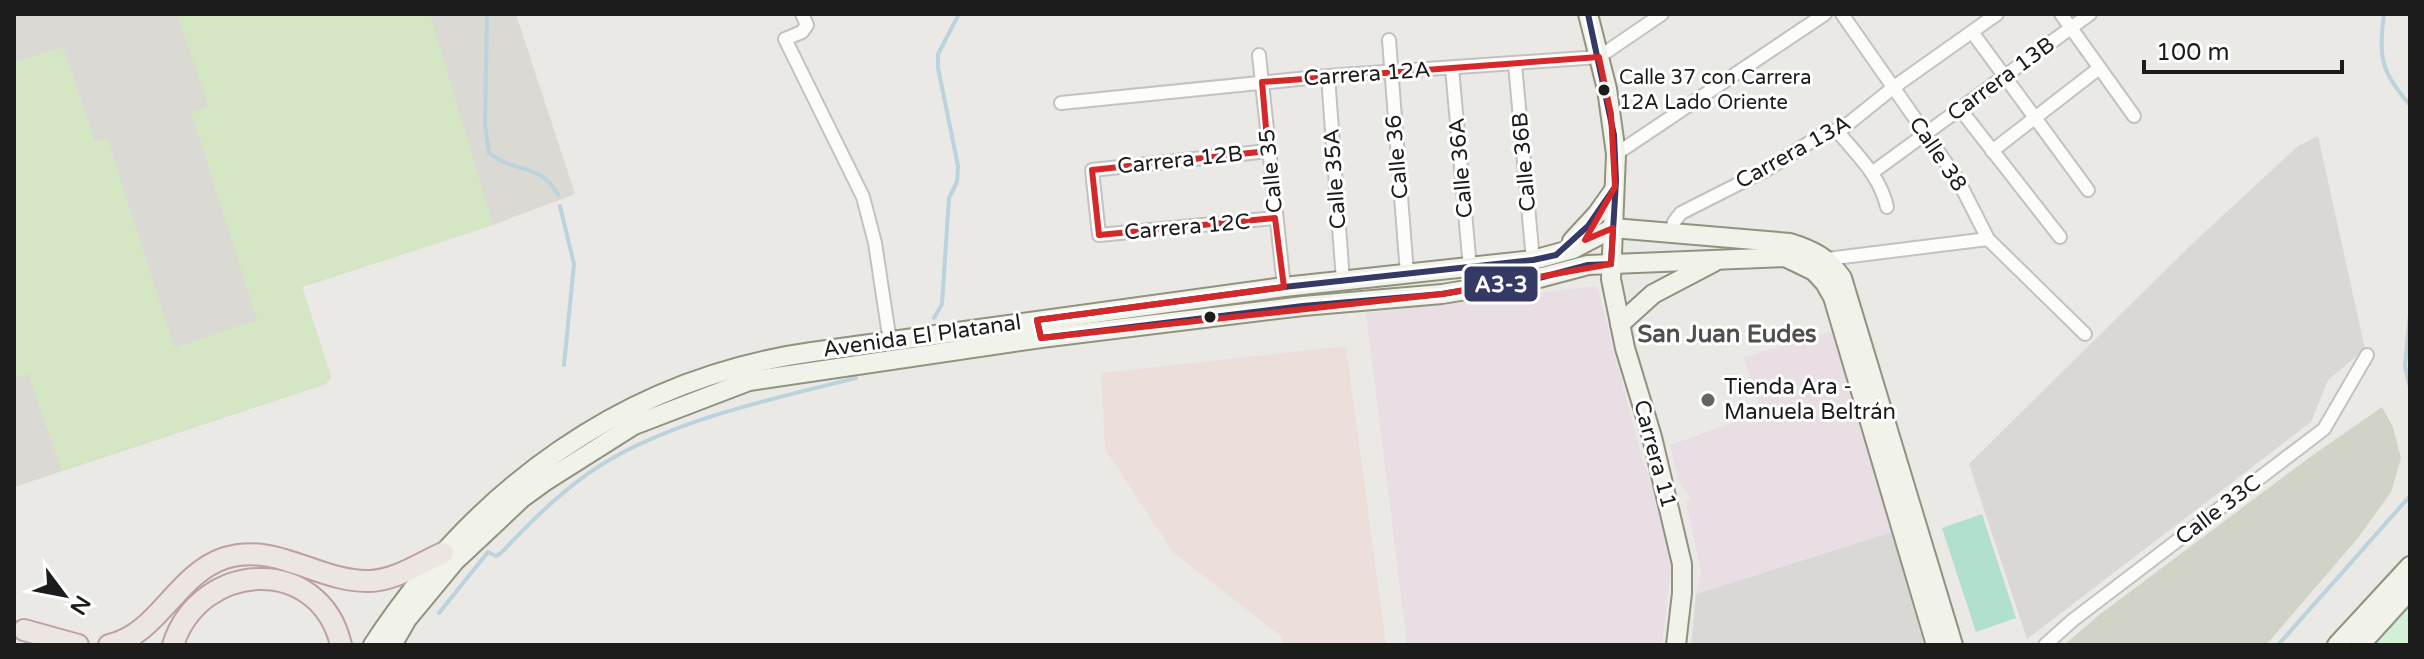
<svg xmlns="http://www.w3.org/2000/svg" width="2424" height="659" font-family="'Varela Round',sans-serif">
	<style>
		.residential { fill: #d9d8d6 }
		.commercial { fill: #ecdedb }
		.industrial { fill: #e8dee3 }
		.airport { fill: #dad9d4 }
		.construction { fill: #d2d3c7 }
		.grass { fill: #d5e6c5 }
		.park { fill: #d3f0d6 }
		.pitch { fill: #b2e0cf }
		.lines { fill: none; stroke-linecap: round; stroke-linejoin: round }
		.stream { stroke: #bad3dc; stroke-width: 4 }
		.minor-casing { stroke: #c3c2c1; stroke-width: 16 }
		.secondary-casing { stroke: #90937f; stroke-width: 22 }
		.trunk-casing { stroke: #bd9fa5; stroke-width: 24 }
		.minor { stroke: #fcfcfb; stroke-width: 12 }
		.secondary { stroke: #f1f2ea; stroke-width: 18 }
		.trunk { stroke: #ece6e2; stroke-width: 20 }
		.bus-1-casing { stroke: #fff; stroke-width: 12 }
		.bus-1 { stroke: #343965; stroke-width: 6 }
		.marked { fill: none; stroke: #d62828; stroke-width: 6; stroke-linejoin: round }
		.bus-dot { fill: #1c1c1c; stroke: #fff; stroke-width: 3 }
		.poi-dot { fill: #646462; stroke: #fff; stroke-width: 3 }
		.labels { text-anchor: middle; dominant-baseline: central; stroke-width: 6; stroke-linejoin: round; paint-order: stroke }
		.bus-label { font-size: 20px; fill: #1c1c1c; stroke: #fff; text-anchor: start }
		.street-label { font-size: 22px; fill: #1c1c1c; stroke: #fff }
		.poi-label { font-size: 22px; fill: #1c1c1c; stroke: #fff; text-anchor: start }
		.neighbourhood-label { font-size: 24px; font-weight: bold; fill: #4f4f4f; stroke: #fff }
		.line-badge { stroke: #fff; stroke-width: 3 }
		.badge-label { font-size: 22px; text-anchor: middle; font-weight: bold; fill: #fff }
	</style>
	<rect width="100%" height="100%" fill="#eae9e5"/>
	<g class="residential">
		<polygon points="2318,136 2365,349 2328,380 2311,422 2027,639 1969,464 2193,243 2298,146"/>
		<polygon points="1892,532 1924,645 1691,645 1696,594"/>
	</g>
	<polygon class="commercial" points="1346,346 1386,645 1283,645 1281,636 1173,552 1105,449 1101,373"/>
	<g class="industrial">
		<polygon points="1597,286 1642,458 1659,506 1671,566 1662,645 1407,645 1366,313"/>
		<polygon points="1836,330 1892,532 1696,594 1701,570 1686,503 1691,498 1679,482 1670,445 1761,413 1744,357"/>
	</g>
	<polygon class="airport" points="14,14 516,14 575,194 493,225 302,287 331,377 326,384 14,487"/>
	<polygon class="construction" points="2382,407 2393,427 2401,458 2391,492 2358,538 2266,645 2064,645 2099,615 2306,460"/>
	<polygon class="grass" points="177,14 430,14 493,225 302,287 331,377 326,384 62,471 28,374 14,378 14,62 63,47 95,142 107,138 175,348 257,320 191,112 208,106"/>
	<polygon class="park" points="2410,603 2410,644 2373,645"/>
	<polygon class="pitch" points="1982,514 2016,618 1976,632 1942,528"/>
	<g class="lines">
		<g class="stream">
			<path d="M 487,14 L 485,125 L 489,153 C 515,174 541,162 558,195"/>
			<path d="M 2384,14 C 2378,57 2381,72 2410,105"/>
			<polyline points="560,206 574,264 564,365"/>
			<polyline points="2410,314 2405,366 2410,388"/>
			<polyline points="934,318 942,304 949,198 957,182 958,166 938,68 938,54 959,14"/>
			<path d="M 439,613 L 488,552 L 496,556 L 501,553 C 535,517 573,479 618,455 C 691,416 776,398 856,378"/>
			<polyline points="2278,645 2410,496"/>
		</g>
		<g class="minor-casing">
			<g id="minor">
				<polyline points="802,14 807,25 802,32 785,39 863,197 875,243 890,342"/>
				<polyline points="1842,14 1958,180 1988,239 2085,334"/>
				<polyline points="2061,14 2134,116"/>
				<polyline points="1972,32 2088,190"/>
				<polyline points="1389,40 1407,274"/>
				<polyline points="1259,55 1284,287"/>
				<polyline points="1515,64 1533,260"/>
				<polyline points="1452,68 1470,268"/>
				<polyline points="1328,76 1343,281"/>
				<polyline points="1061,103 1328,76 1599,57 1662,14"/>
				<polyline points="1960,109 2060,237"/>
				<path d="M 1838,132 C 1858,156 1880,176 1887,207"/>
				<polyline points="1268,151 1092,170 1099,235 1275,218"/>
				<polyline points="1992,151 2098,69"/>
				<polyline points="1616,154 1825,14"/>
				<polyline points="1873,172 2090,14"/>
				<polyline points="1672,232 1674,222 1681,213 1768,169 1829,130 1838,132 1894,87 1997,14"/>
				<polyline points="1827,259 1988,239"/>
				<polyline points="2045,645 2073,620 2324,429 2367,355"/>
			</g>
		</g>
		<g class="secondary-casing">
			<g id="secondary">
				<polyline points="1588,14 1607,89 1616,154 1611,279 1625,348 1652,437 1682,564 1682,593 1676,645"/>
				<polyline points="1572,241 1597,214 1614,190"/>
				<polyline points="1620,324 1653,294 1714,262"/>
				<path d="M 373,645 C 475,489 625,378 812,352 L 1284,287 L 1533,260 L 1573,249 L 1613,228 L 1790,243 C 1813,250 1828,258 1842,278 L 1953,645"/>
				<polyline points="392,645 407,619 455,561 522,498 544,482 634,425 749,381 1041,338 1303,306 1442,294 1539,278 1588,265 1785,257 1814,271 1825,283 1833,297 1936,645"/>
				<polyline points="2337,645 2410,566"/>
				<polyline points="2360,645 2410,590"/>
			</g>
		</g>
		<g class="trunk-casing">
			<g id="trunk">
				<polyline points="24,630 78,645"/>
				<path d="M 109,645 C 158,635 176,574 225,558 C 277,542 318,582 369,581 C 394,581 420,563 443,553"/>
				<path d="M 173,645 C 200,560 320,554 341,645"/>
			</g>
		</g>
		<use href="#minor" class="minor"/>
		<use href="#secondary" class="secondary"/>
		<use href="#trunk" class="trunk"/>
		<g class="bus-1-casing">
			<polyline id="bus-1" points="1588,14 1614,135 1616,181 1611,264 1588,265 1539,278 1442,294 1303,306 1041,338 1037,320 1284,287 1533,260 1556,255 1588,226 1615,187"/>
		</g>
		<use href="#bus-1" class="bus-1"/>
	</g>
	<path class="marked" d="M 1599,57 L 1611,114 L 1615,187 L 1585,240 L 1613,228 L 1611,264 L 1442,294 L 1041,338 L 1037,320 L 1284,287 L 1275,218 L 1099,235 L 1092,170 L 1268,151 L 1262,82 Z"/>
	<g class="bus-dot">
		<circle cx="1604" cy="90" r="7"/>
		<circle cx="1210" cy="317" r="7"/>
	</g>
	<circle class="poi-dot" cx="1708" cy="400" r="8"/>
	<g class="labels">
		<g class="bus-label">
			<text x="1619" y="78">Calle 37 con Carrera<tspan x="1619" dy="25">12A Lado Oriente</tspan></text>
		</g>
		<g class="street-label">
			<text transform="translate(1367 74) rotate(-4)">Carrera 12A</text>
			<text transform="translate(2001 79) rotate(-36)">Carrera 13B</text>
			<text transform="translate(1793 152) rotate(-29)">Carrera 13A</text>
			<text transform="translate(1938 154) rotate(56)">Calle 38</text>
			<text transform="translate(1397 157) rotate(-95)">Calle 36</text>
			<text transform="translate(1180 160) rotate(-6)">Carrera 12B</text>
			<text transform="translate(1524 162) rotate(-95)">Calle 36B</text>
			<text transform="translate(1461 168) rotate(-95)">Calle 36A</text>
			<text transform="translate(1271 171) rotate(-96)">Calle 35</text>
			<text transform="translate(1335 179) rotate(-94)">Calle 35A</text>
			<text transform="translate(1187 227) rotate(-5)">Carrera 12C</text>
			<text transform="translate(922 336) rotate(-8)">Avenida El Platanal</text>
			<text transform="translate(1655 454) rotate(75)">Carrera 11</text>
			<text transform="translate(2218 510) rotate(-37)">Calle 33C</text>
		</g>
		<g class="poi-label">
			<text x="1724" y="387">Tienda Ara -<tspan x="1724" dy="25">Manuela Beltrán</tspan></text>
		</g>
		<g class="neighbourhood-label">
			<text x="1727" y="334">San Juan Eudes</text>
		</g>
	</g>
	<rect class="line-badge" x="1463" y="265" width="76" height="38" rx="8" fill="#343965"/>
	<g class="badge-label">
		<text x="1501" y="292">A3-3</text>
	</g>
	<rect width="2424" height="659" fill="none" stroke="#1c1c1c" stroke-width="32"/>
	<g transform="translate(64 595) rotate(122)" stroke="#ffffff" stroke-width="6" paint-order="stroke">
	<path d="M0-6L14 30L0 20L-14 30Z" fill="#1c1c1c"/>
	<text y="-12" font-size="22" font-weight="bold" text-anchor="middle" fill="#1c1c1c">N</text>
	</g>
	<path d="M2144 60v12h198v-12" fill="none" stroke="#1c1c1c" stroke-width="4"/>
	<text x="2156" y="60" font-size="24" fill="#1c1c1c" stroke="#ffffff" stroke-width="6" paint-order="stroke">100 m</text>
</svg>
